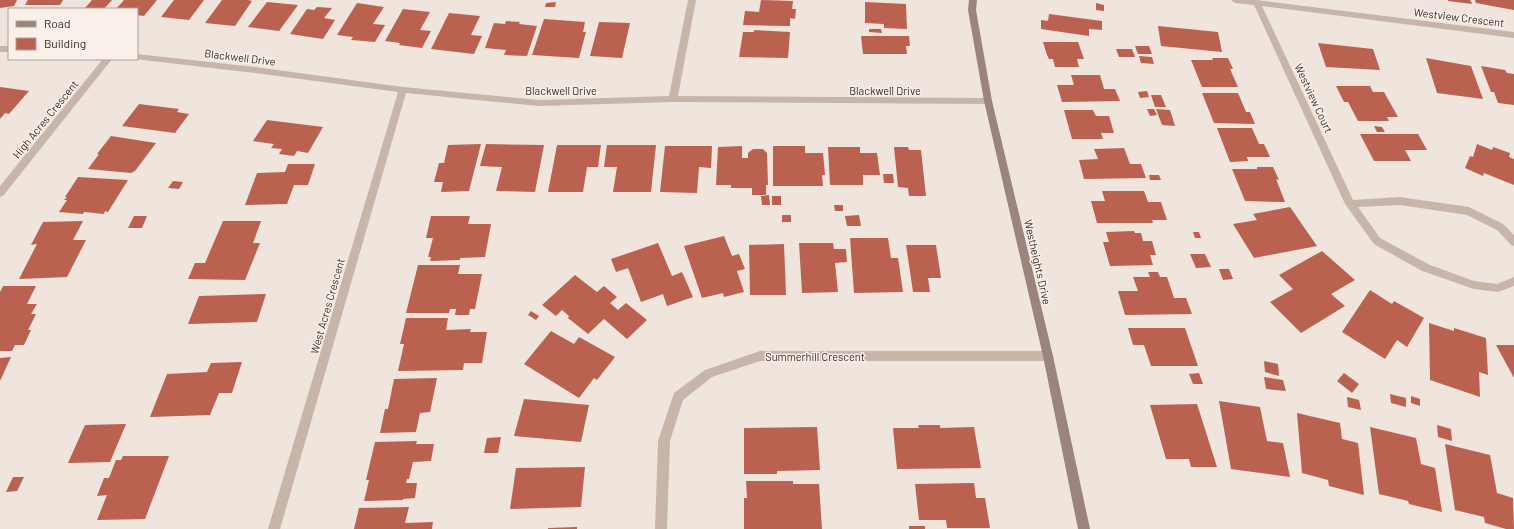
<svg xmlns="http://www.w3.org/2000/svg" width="1514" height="529" font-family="Barlow,sans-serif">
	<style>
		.building { fill: #ba6150 }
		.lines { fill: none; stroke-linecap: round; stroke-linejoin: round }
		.street { fill: #c7b5aa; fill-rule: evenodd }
		.secondary { fill: #9a847b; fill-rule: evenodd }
		.labels { text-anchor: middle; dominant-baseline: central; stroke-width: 3; stroke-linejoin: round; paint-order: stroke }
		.street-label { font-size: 11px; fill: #352b29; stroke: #f8f0e9 }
	</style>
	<rect width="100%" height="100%" fill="#f0e5dd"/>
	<g class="building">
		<polygon points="0,0 17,0 14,6 0,8"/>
		<polygon points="28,0 63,0 60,5 25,5"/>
		<polygon points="92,0 112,0 104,9 85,8"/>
		<polygon points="124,0 157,0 144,16 137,15 137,9 116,9"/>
		<polygon points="174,0 204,0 189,20 161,17"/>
		<polygon points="222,0 248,0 252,1 235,26 205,23"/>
		<polygon points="761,0 793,1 792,9 796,9 795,19 790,18 790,26 743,25 745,11 759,12"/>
		<polygon points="1448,0 1470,0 1472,4 1448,1"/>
		<polygon points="1475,0 1514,0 1514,10 1476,3"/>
		<polygon points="267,2 298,5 279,31 248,27"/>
		<polygon points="556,2 555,7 545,7 546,3"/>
		<polygon points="865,2 906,4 907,29 884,28 884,24 865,23"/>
		<polygon points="357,3 384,7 373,24 385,25 375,42 351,40 353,37 337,35"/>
		<polygon points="1096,3 1104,5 1104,11 1096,10"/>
		<polygon points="317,7 332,8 324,18 335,20 323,39 290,34 307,9 314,10"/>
		<polygon points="403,9 430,12 420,30 431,31 422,48 399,45 400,43 385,41"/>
		<polygon points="449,13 480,16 471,35 482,36 474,54 431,49"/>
		<polygon points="1049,14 1102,21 1102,30 1089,29 1089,36 1041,29 1041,20 1048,21"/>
		<polygon points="544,19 585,22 583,32 586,32 579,58 532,55"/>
		<polygon points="506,21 520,22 519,24 537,26 527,56 504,55 506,50 485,48 494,23 505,24"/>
		<polygon points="599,22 630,23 622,58 590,56"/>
		<polygon points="1158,26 1218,32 1222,52 1161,46"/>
		<polygon points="869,29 881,29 882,33 869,32"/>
		<polygon points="754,30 790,32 788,58 739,57 743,32 754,32"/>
		<polygon points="861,36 909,36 910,46 906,46 907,54 863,54"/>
		<polygon points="1043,42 1078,42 1084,59 1077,59 1079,67 1055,67 1053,59 1049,59 1047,55"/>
		<polygon points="1318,43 1373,49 1380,70 1326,67"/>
		<polygon points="1135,46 1149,46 1152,54 1138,54"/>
		<polygon points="1116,49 1132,49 1135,57 1119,57"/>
		<polygon points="1139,56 1152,57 1154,64 1141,63"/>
		<polygon points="1212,58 1228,58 1233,69 1230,69 1238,87 1202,87 1191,60 1213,60"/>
		<polygon points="1426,58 1471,66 1483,99 1437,93"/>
		<polygon points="1481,66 1505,70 1507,73 1514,74 1514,105 1498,103 1494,92 1491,92"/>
		<polygon points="1071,75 1100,75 1104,89 1115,89 1120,101 1062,102 1057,85 1074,85"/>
		<polygon points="1336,86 1370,86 1373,92 1384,92 1398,117 1387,117 1389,121 1358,121 1348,102 1344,102"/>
		<polygon points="0,87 29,91 9,114 5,113 0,119"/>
		<polygon points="1147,91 1149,97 1140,98 1138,92"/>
		<polygon points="1202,93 1238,93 1246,112 1250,112 1255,124 1214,123"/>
		<polygon points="1151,95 1161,95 1166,107 1155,107"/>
		<polygon points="139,104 179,109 177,112 189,114 175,133 122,126"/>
		<polygon points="1147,109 1154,109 1157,115 1150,116"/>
		<polygon points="1156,109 1170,110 1175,126 1162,125"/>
		<polygon points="1064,110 1093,110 1096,116 1109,116 1114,133 1101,133 1103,139 1072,139"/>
		<polygon points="267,120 323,127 308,153 297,151 294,156 279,154 282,149 271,148 274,144 253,141"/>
		<polygon points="1374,126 1382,127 1385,132 1377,132"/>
		<polygon points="1217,128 1252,128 1259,144 1264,144 1270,157 1247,157 1248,161 1230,162"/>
		<polygon points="1360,134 1418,134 1427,150 1405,150 1411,161 1374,161"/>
		<polygon points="111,136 156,143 135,171 131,173 88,169 99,154 97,154"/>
		<polygon points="481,144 469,191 441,192 443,182 434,182 439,163 444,163 448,145"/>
		<polygon points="486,144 544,145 535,192 496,191 502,167 480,166"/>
		<polygon points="1477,144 1492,150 1493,147 1510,153 1509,157 1514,159 1514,185 1484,173 1483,176 1465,168 1470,156 1473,157"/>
		<polygon points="557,145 601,145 598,167 587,167 583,192 548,192"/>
		<polygon points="607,145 656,145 651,192 613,192 617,167 604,167"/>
		<polygon points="665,146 712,146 711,168 699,167 697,193 660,192"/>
		<polygon points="742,146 742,158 748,158 748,153 753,149 763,149 767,153 768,185 766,185 766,195 752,195 752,188 731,188 731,185 716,185 718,147"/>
		<polygon points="773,146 805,146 805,153 823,153 825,175 822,175 823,186 773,186"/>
		<polygon points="828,147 860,147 860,153 877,153 880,175 863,175 863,185 830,185"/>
		<polygon points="894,147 908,147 909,150 921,150 926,196 909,196 908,188 898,187"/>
		<polygon points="1124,148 1130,164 1141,164 1146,178 1084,179 1079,160 1098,159 1094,149"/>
		<polygon points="288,164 315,164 308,185 294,185 287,204 245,205 257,173 285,172"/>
		<polygon points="1257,167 1273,167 1279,180 1276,179 1285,202 1245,201 1232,169 1257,169"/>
		<polygon points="883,174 893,174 894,183 884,183"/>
		<polygon points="1149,175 1159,175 1161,180 1150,180"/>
		<polygon points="78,177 128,180 108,212 105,211 104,214 84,212 83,214 59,212 67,200 64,200 67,197 65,197"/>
		<polygon points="173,181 183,182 179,189 168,188"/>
		<polygon points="1102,191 1144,191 1148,202 1161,202 1167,220 1152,220 1153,223 1097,223 1091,201 1105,201"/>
		<polygon points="769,195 770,205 762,205 761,196"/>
		<rect x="772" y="196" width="9" height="9"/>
		<polygon points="834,205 843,205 843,211 835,211"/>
		<polygon points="1290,207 1317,246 1254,258 1233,224 1257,220 1253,214"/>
		<rect x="782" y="215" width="9" height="7"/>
		<polygon points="859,215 861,226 847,226 845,216"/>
		<polygon points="134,216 147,216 142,228 128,228"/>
		<polygon points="431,216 470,216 468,224 491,224 485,257 460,258 460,260 430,261 431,257 428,257 433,238 426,238"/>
		<polygon points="83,221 73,240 86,240 67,277 19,279 37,244 31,245 43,222"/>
		<polygon points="223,221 261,221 253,243 260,243 245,280 188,279 195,263 205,263"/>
		<polygon points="1134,231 1135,233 1141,233 1143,241 1152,241 1156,255 1150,255 1153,265 1110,266 1103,242 1109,242 1106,232"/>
		<polygon points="1193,232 1199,232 1201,238 1195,238"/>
		<polygon points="724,236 732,256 739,254 745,269 737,271 744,292 724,297 723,293 702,298 684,246"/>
		<polygon points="850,238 888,238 891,258 898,258 903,292 854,293"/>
		<polygon points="658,243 672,276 682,272 693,297 667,306 663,294 641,302 628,268 616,272 611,259"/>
		<polygon points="799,243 833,243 834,249 846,249 847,262 835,263 838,292 802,293"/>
		<polygon points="784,244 786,295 750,295 749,245"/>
		<polygon points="906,245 936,245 941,278 928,278 930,292 913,292"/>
		<polygon points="1322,251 1355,280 1331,294 1345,306 1301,333 1270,302 1293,289 1279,275"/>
		<polygon points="1190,254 1205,254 1211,267 1196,268"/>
		<polygon points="418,265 460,265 458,274 482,274 475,309 470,309 469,315 455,315 456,309 450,309 449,313 406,313"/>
		<polygon points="1219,269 1229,269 1233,279 1223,280"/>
		<polygon points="1148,272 1158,272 1160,277 1167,277 1174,298 1186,298 1192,314 1125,315 1118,291 1138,291 1133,277 1150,277"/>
		<polygon points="575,275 597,292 604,286 617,297 610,303 618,310 626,303 647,320 627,339 604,319 588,334 568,318 569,316 562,310 556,316 542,305"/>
		<polygon points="3,286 36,286 27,304 37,304 31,314 36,314 28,330 31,330 24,345 15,345 12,351 0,351 0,292"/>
		<polygon points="1370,290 1392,304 1394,301 1424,318 1407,347 1397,340 1385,359 1342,332"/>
		<polygon points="266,294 257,322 188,324 199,296"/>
		<polygon points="531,311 539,316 536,320 528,315"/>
		<polygon points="406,318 448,318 446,330 471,329 470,332 487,332 482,363 464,363 463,370 398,371 404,344 400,344"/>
		<polygon points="1429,323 1454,331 1454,328 1486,338 1488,375 1479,372 1480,397 1430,380"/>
		<polygon points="1128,328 1185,328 1198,366 1151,366 1144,345 1133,345"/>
		<polygon points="551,331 574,344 579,337 615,357 597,380 594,378 579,398 524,364"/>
		<polygon points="1496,345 1514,345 1514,378"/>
		<polygon points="11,357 0,381 0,358"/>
		<polygon points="1264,361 1278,364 1279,376 1265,372"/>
		<polygon points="242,362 232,393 219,393 210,415 150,417 167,374 207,372 211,363"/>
		<polygon points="1199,373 1203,384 1193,384 1189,374"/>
		<polygon points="1344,373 1359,384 1352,393 1337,381"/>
		<polygon points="1264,377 1283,380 1286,391 1266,389"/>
		<polygon points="437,378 430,412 420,413 416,432 380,433 385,409 388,409 394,379"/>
		<polygon points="1390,394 1406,398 1406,407 1391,403"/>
		<polygon points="1411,396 1420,399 1420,406 1411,403"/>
		<polygon points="1347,397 1359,400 1361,410 1348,407"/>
		<polygon points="524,399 589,405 581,442 514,436"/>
		<polygon points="1219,401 1260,407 1267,441 1283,443 1290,477 1231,469"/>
		<polygon points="1197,404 1217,467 1191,467 1189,459 1166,459 1150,405"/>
		<polygon points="1297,413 1340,423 1342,439 1358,443 1364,495 1329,486 1328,480 1302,473"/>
		<polygon points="126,424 110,462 68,463 85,425"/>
		<polygon points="918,425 940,425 940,428 974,427 981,468 897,469 893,428 919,428"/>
		<polygon points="1437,425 1451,429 1452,441 1438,437"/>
		<polygon points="817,427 820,470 777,471 777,474 744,474 744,428"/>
		<polygon points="1370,427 1416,438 1421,464 1435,468 1442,512 1409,504 1408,501 1379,494"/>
		<polygon points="501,437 498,453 484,453 487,438"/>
		<polygon points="417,441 416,444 434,444 431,461 413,462 409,479 407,479 406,483 417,483 415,498 403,499 403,500 364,501 369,480 366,480 375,442"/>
		<polygon points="1445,444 1490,455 1497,493 1513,498 1514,529 1506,529 1485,523 1484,517 1455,510"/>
		<polygon points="123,456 169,456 145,519 97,520 107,495 97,496 104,478 109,478 116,460 121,460"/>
		<polygon points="585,467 581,507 510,509 516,468"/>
		<polygon points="13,477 24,477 17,491 6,492"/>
		<polygon points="746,481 793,481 793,484 819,484 822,529 744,529 744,498 747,498"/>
		<polygon points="974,483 976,498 985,498 990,528 947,528 946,520 919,520 915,484"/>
		<polygon points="409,507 405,523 433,522 432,529 354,529 359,508"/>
		<rect x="909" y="526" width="16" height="3"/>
		<polygon points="577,527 577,529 548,529 548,528"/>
	</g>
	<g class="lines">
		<g class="street">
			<polygon points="688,0 696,0 678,96 988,98 992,101 988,104 673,102 539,106 406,93 280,529 268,529 398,92 255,73 134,59 137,59 137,54 255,67 403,87 539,100 669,96"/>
			<polygon points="1231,0 1256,0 1514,32 1514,38 1262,6 1353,200 1400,197 1469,207 1503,224 1514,235 1514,246 1511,245 1497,230 1467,215 1400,205 1358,207 1380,238 1430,265 1474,281 1497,284 1514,277 1514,286 1498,292 1474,289 1422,271 1374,244 1345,204 1254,5 1235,3"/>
			<rect x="0" y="46" width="9" height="6"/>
			<polygon points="103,59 112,59 3,196 0,197 0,186"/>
			<polygon points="760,351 1048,351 1052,353 1053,356 1052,359 1048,361 760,361 712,377 683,400 670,441 667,529 655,529 658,441 674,393 705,370"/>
		</g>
		<polygon class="secondary" points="969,0 977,0 976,10 992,101 1053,356 1090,529 1078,529 1043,356 984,101 968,10"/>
	</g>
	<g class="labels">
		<g class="street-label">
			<text transform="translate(1459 17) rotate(7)">Westview Crescent</text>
			<text transform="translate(240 57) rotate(7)">Blackwell Drive</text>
			<text x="561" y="90">Blackwell Drive</text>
			<text x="885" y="90">Blackwell Drive</text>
			<text transform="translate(1314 98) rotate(65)">Westview Court</text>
			<text transform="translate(45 119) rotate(-51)">High Acres Crescent</text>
			<text transform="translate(1038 262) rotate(77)">Westheights Drive</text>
			<text transform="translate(327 306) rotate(-74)">West Acres Crescent</text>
			<text x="815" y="356">Summerhill Crescent</text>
		</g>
	</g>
	<rect x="8" y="8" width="130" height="52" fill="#f8f0e9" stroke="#aaa19c"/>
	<rect x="16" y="21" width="20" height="6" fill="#9a847b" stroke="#aaa19c"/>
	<text x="44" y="28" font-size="12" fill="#352b29">Road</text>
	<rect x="16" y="38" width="20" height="12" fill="#ba6150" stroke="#aaa19c"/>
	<text x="44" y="48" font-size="12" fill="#352b29">Building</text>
</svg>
